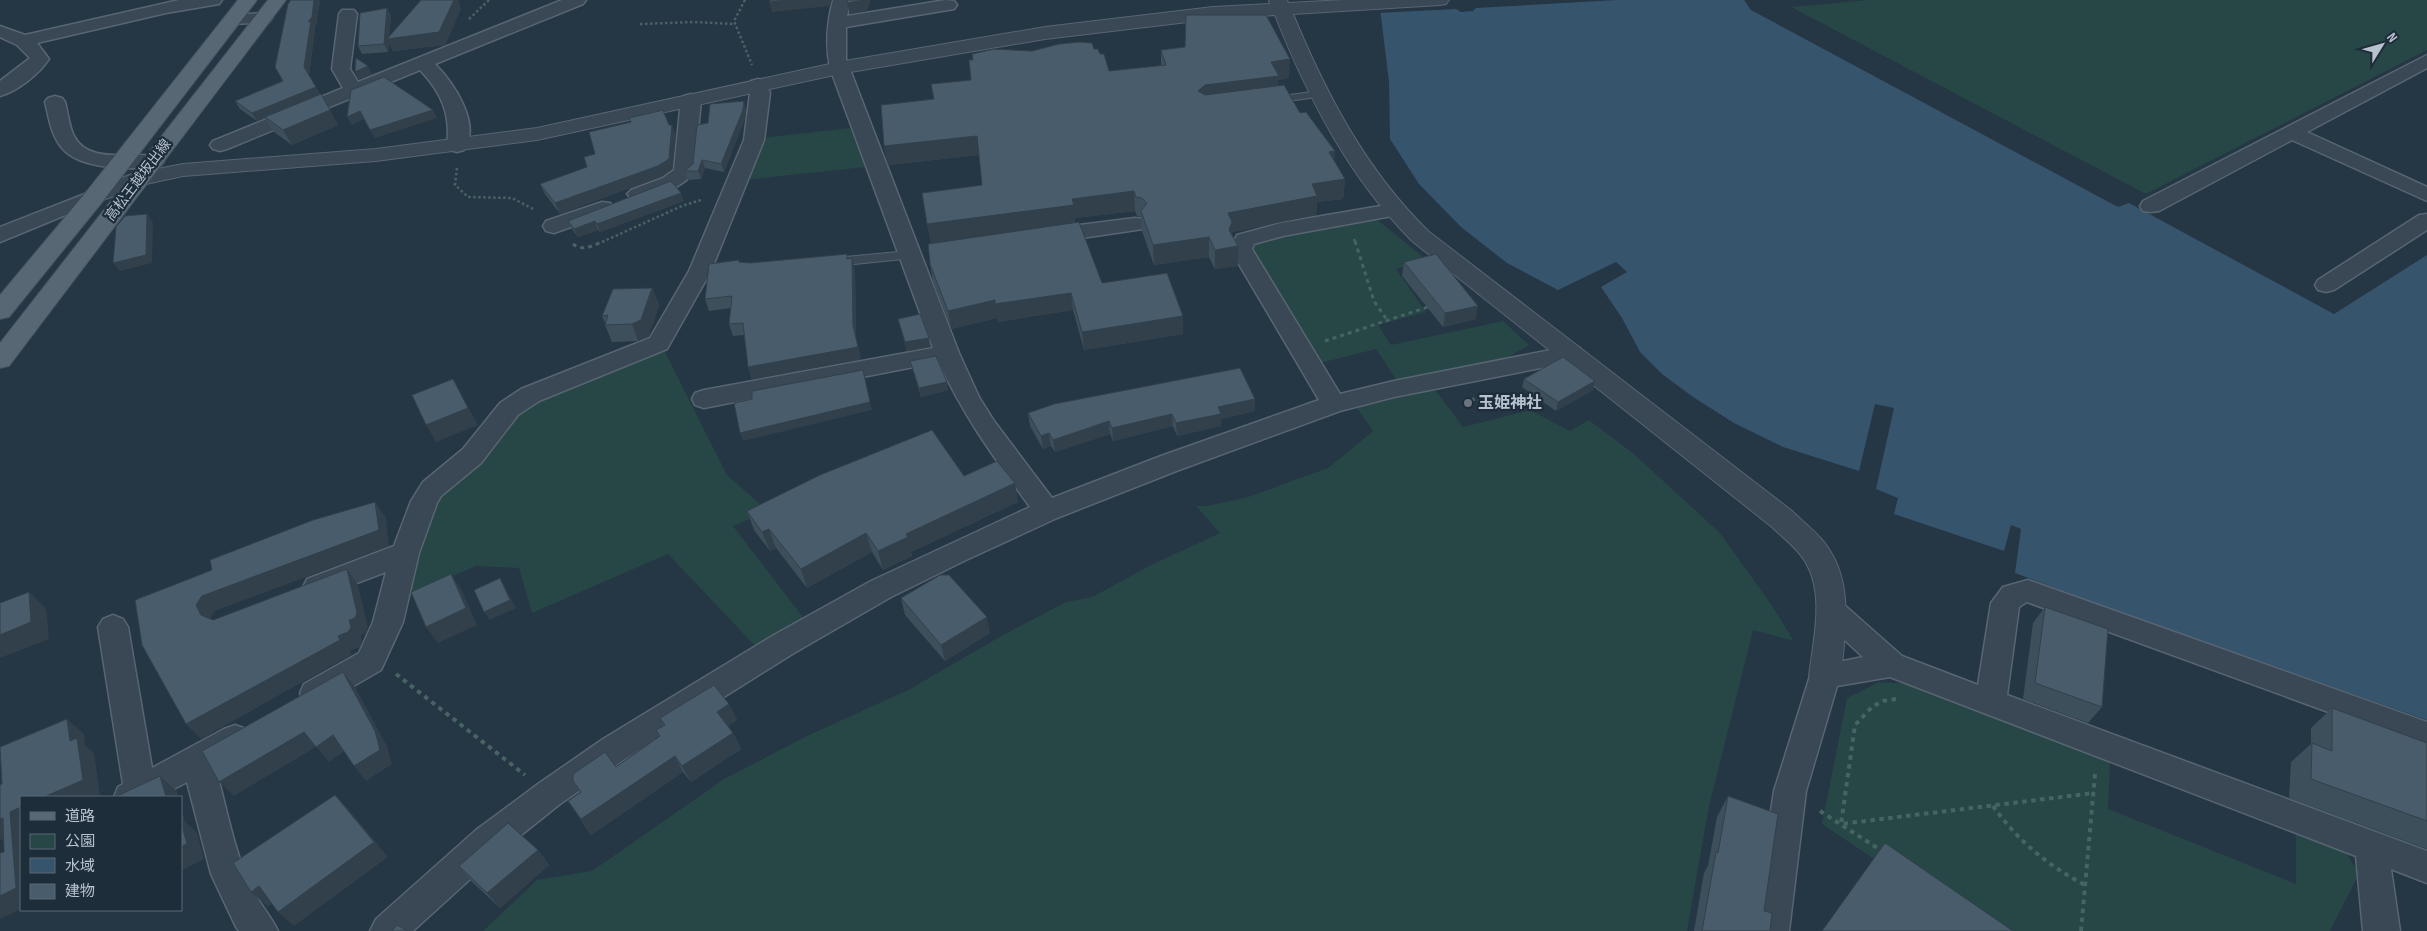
<svg xmlns="http://www.w3.org/2000/svg" width="2427" height="931" font-family="'Sofia Sans Condensed','Noto Sans JP',sans-serif">
	<style>
		.green { fill: #274646 }
		.water { fill: #37546d }
		.pier { fill: #253645 }
		.lines { fill: none; stroke-linecap: round; stroke-linejoin: round }
		.service-casing { stroke: #586572; stroke-width: 2 }
		.minor-casing { stroke: #586572; stroke-width: 3 }
		.tertiary-casing { stroke: #586572; stroke-width: 2 }
		.primary-casing { stroke: #43515e; stroke-width: 2 }
		.path-far2 { stroke: #476363; stroke-width: 2.5; stroke-dasharray: 2.5 2.5; stroke-linecap: butt }
		.path-far1 { stroke: #476363; stroke-width: 3; stroke-dasharray: 4 4; stroke-linecap: butt }
		.path { stroke: #476363; stroke-width: 4; stroke-dasharray: 4.5 4.5; stroke-linecap: butt }
		.service { fill: #394854; fill-rule: evenodd }
		.minor { fill: #394854; fill-rule: evenodd }
		.tertiary { fill: #394854; fill-rule: evenodd }
		.primary { fill: #576774; fill-rule: evenodd }
		.wall { fill: #3e4f5c }
		.shaded-wall { fill: #32404b }
		.building { fill: #485c6b; stroke: #32404b }
		.worship-dot { fill: #6b7280; stroke: #1e2d3a; stroke-width: 2 }
		.labels { text-anchor: middle; dominant-baseline: central; stroke-width: 4.5; stroke-linejoin: round; paint-order: stroke }
		.far-street-label { font-size: 14px; fill: #b7c2ce; stroke: #1e2d3a }
		.poi-label { font-size: 16px; font-weight: bold; fill: #b7c2ce; stroke: #1e2d3a; text-anchor: start }
	</style>
	<rect width="100%" height="100%" fill="#253645"/>
	<g class="green">
		<polygon points="1868,0 2427,0 2427,50 2146,194 1791,7"/>
		<polygon points="850,128 866,167 742,180 762,138"/>
		<path d="M 1375,218 L 1427,260 L 1396,269 L 1426,312 L 1378,325 L 1391,345 L 1503,321 L 1529,345 L 1504,359 L 1398,382 L 1376,349 L 1316,364 L 1245,251 C 1260,226 1345,222 1375,218 Z"/>
		<polygon points="663,348 727,475 768,511 733,526 806,621 758,649 668,554 532,613 519,568 476,566 404,596 433,502 515,414 536,400"/>
		<polygon points="1434,388 1463,427 1530,410 1570,431 1589,420 1634,454 1720,533 1771,604 1794,641 1753,630 1709,806 1687,931 483,931 537,880 592,871 724,779 807,736 910,689 1001,636 1066,602 1092,597 1153,564 1220,533 1196,506 1207,506 1248,497 1328,468 1373,431 1357,408"/>
		<polygon points="1879,682 1914,684 2110,762 2108,809 2296,884 2296,834 2347,854 2359,874 2330,931 1981,931 1822,824 1847,698"/>
	</g>
	<polygon class="water" points="1379,0 1744,0 1751,10 2118,207 2129,203 2334,314 2427,255 2427,720 2130,616 2015,573 2021,529 2011,525 2004,551 1894,514 1898,498 1876,489 1894,408 1875,404 1859,471 1783,447 1734,423 1693,397 1662,374 1640,352 1622,318 1601,287 1627,272 1616,262 1558,290 1507,263 1461,227 1419,184 1390,139 1389,82"/>
	<polygon class="pier" points="1377,0 1617,0 1476,8 1473,11 1461,12 1456,9 1377,13"/>
	<g class="lines">
		<g class="service-casing">
			<g id="service">
				<polygon points="1320,91 1325,94 1324,96 1274,103 1269,100 1274,97"/>
				<polygon points="909,251 913,252 915,255 913,258 835,266 829,262 835,258"/>
			</g>
		</g>
		<g class="minor-casing">
			<g id="minor">
				<path d="M 179,0 L 222,0 L 219,4 L 213,5 L 166,13 L 37,43 L 49,59 C 39,74 18,91 0,96 L 0,81 L 30,58 L 17,45 L 0,37 L 0,26 L 25,35 Z"/>
				<path d="M 562,0 L 586,0 L 583,4 L 435,64 C 453,82 482,124 464,150 L 457,152 L 450,150 L 447,146 C 451,115 442,93 420,70 L 227,149 L 220,151 L 213,149 L 210,145 L 213,141 L 343,88 L 332,69 L 339,14 L 342,10 L 354,10 L 357,14 L 350,69 L 358,82 Z"/>
				<path d="M 833,0 L 851,0 L 847,16 L 946,0 L 954,1 L 957,5 L 954,9 L 846,27 L 846,59 L 959,353 L 979,397 L 994,421 L 1052,498 L 1161,456 L 1319,400 L 1230,249 L 1237,235 L 1281,223 L 1392,204 L 1400,205 L 1403,210 L 1400,215 L 1392,216 L 1283,236 L 1254,244 L 1252,249 L 1340,394 L 1394,381 L 1571,346 L 1580,348 L 1583,354 L 1580,360 L 1571,362 L 1394,397 L 1340,411 L 1179,470 L 1057,518 L 966,560 L 891,597 L 794,653 L 625,759 L 560,804 L 500,852 L 413,931 L 370,931 L 376,919 L 476,830 L 538,784 L 603,739 L 774,635 L 871,581 L 1030,507 C 996,460 963,416 939,362 L 704,408 L 695,405 L 692,399 L 695,393 L 704,390 L 933,348 L 830,68 C 825,44 827,23 833,0 Z"/>
				<polygon points="263,13 269,14 272,18 269,22 234,24 228,23 225,19 228,15"/>
				<polygon points="2427,55 2427,68 2307,132 2427,187 2427,201 2292,140 2159,211 2151,212 2143,211 2140,206 2143,201"/>
				<polygon points="758,79 765,81 770,93 764,140 711,271 667,349 539,401 518,415 481,463 441,496 437,503 419,553 403,622 381,670 326,702 315,706 304,702 300,693 304,684 359,653 373,622 386,572 317,598 307,595 303,587 307,579 394,546 411,501 423,482 463,449 500,403 521,389 650,338 689,271 744,140 750,93 748,85 751,81"/>
				<path d="M 691,94 L 698,96 L 701,100 L 694,172 C 685,186 647,203 631,198 L 627,194 L 631,190 L 663,178 L 674,170 L 681,100 L 684,96 Z"/>
				<path d="M 55,96 L 62,98 L 65,102 C 68,113 69,126 74,136 C 89,166 136,150 161,157 L 164,161 L 161,165 C 136,171 80,170 62,148 C 51,135 49,118 45,102 L 48,98 Z"/>
				<polygon points="95,190 102,192 106,196 102,200 0,242 0,227"/>
				<polygon points="602,202 610,203 613,208 610,213 554,233 546,231 543,226 546,221"/>
				<polygon points="2427,214 2427,230 2334,290 2326,292 2318,290 2315,285 2318,280 2419,215"/>
				<polygon points="1135,218 1143,219 1146,224 1143,229 1048,243 1040,241 1037,236 1040,231 1048,229"/>
				<polygon points="2028,580 2427,722 2427,748 2027,602 2019,607 2007,695 2427,851 2427,883 2391,869 2400,931 2363,931 2356,856 1890,677 1837,686 1806,791 1789,931 1753,931 1774,791 1810,676 1814,667 1863,657 1821,618 1817,610 1821,602 1831,598 1841,602 1902,656 1978,685 1991,603 2003,587"/>
				<path d="M 113,615 L 123,619 L 128,627 L 152,768 L 224,729 L 235,725 L 246,729 L 251,739 L 246,749 L 215,766 C 226,805 233,847 250,885 C 257,901 270,914 278,931 L 239,931 L 236,927 L 211,874 L 187,782 L 159,797 L 114,797 L 118,787 L 123,784 L 98,627 L 103,619 Z"/>
			</g>
		</g>
		<g class="tertiary-casing">
			<path id="tertiary" d="M 1269,0 L 1287,0 L 1288,3 L 1344,0 L 1449,0 L 1446,4 L 1440,5 L 1293,14 C 1326,94 1366,170 1428,231 L 1792,511 C 1802,521 1814,530 1823,541 C 1855,580 1845,630 1841,676 L 1836,685 L 1825,689 L 1814,685 L 1809,676 C 1813,641 1825,595 1806,563 C 1798,548 1783,538 1772,527 L 1412,241 C 1349,177 1308,98 1275,15 L 1213,19 L 1045,39 L 839,74 L 537,140 L 376,161 L 183,176 L 146,184 L 95,203 L 87,201 L 84,196 L 87,191 L 132,174 L 183,164 L 376,149 L 537,128 L 839,62 L 1045,27 L 1213,7 L 1270,4 Z"/>
		</g>
		<g class="primary-casing">
			<g id="primary">
				<polygon points="238,0 257,0 103,201 9,317 0,319 0,295 87,191"/>
				<polygon points="268,0 286,0 9,366 0,368 0,343"/>
			</g>
		</g>
		<g class="path-far2">
			<polyline points="745,0 734,21 752,65"/>
			<polyline points="469,19 489,0"/>
			<polyline points="640,24 694,22 734,24"/>
			<polyline points="457,168 455,185 468,197 512,198 535,210"/>
			<polyline points="1354,239 1355,242"/>
			<polyline points="602,242 682,206 701,200"/>
		</g>
		<g class="path-far1">
			<polyline points="1355,241 1374,301 1387,320"/>
			<path d="M 573,244 C 583,252 594,245 604,241"/>
			<polyline points="1325,341 1431,306"/>
			<polyline points="1472,398 1475,402 1481,400"/>
		</g>
		<g class="path">
			<polyline points="396,674 525,775"/>
			<polyline points="1896,699 1883,701 1872,707 1855,725 1841,824 2094,793"/>
			<path d="M 1993,806 C 2018,841 2047,865 2085,885"/>
			<polyline points="1820,811 1882,851"/>
			<polyline points="2081,931 2095,774"/>
		</g>
		<use href="#service" class="service"/>
		<use href="#minor" class="minor"/>
		<use href="#tertiary" class="tertiary"/>
		<use href="#primary" class="primary"/>
	</g>
	<g class="wall">
		<polygon points="291,0 320,0 316,25 314,27 315,29 309,75 338,125 292,145 274,132 265,118 257,121 240,109 235,101 283,81"/>
		<polygon points="387,8 391,16 389,36 461,8 445,45 393,51 389,43 388,52 362,54 358,46"/>
		<polygon points="1094,49 1100,54 1109,71 1161,66 1161,50 1289,78 1278,80 1278,85 1300,113 1335,162 1345,179 1343,199 1317,202 1316,215 1232,232 1232,235 1238,246 1238,266 1215,269 1209,257 1154,265 1142,231 1141,217 1137,216 1135,211 1075,218 1075,223 1102,283 1183,334 1084,350 1073,310 998,322 997,318 951,329 933,282 930,264 978,237 931,243 927,224 982,185 979,155 888,165 884,146 934,99 971,80 1032,51"/>
		<polygon points="746,109 745,118 724,172 705,168 701,179 688,180 685,171 693,164 708,123"/>
		<polygon points="669,125 676,135 672,169 662,176 560,214 545,194 540,184 587,167 595,154"/>
		<polygon points="684,201 600,232 598,230 578,237 572,229 568,221"/>
		<polygon points="848,259 855,270 856,338 861,359 752,379 748,367 744,335 733,336 729,324 731,308 709,311 705,299 740,262 750,263"/>
		<polygon points="1404,262 1476,319 1443,327 1402,276"/>
		<polygon points="652,288 659,305 648,337 638,341 612,342 605,325 605,323 602,316"/>
		<polygon points="898,319 929,338 930,347 907,351"/>
		<polygon points="910,361 948,390 921,397"/>
		<polygon points="1524,379 1593,390 1556,411 1522,387"/>
		<polygon points="1255,411 1221,419 1221,426 1177,436 1173,426 1113,441 1110,434 1055,452 1051,446 1043,449 1030,426 1028,413"/>
		<polygon points="964,476 1018,502 911,552 912,556 883,570 872,552 807,588 776,548 770,551 754,530 747,511"/>
		<polygon points="901,598 990,633 945,661 905,615"/>
		<polygon points="2045,607 2102,707 2088,723 2023,699 2033,623"/>
		<polygon points="729,704 737,720 728,726 733,733 741,749 691,782 683,772 591,835 568,801 580,792 573,781 616,767 660,737 656,730 664,726 660,718"/>
		<polygon points="2332,708 2427,743 2427,849 2289,798 2291,762 2311,744 2311,728"/>
		<polygon points="1728,796 1764,911 1770,931 1694,931 1704,873 1708,866 1717,817"/>
		<polygon points="538,850 549,865 500,908 471,881 459,866"/>
	</g>
	<g class="shaded-wall">
		<polygon points="314,0 320,0 316,25 314,27 315,29 309,75 304,67 308,22"/>
		<polygon points="454,0 458,0 461,8 445,45 393,51 389,43 388,52 384,44 387,8 391,16 389,38"/>
		<polygon points="788,0 832,0 830,6 772,12 769,2"/>
		<polygon points="865,0 871,0 867,11 850,14 847,3"/>
		<polygon points="1290,59 1289,78 1278,80 1278,95 1205,104 1198,91 1205,85 1271,62"/>
		<polygon points="368,66 372,74 359,80 355,72"/>
		<polygon points="316,87 320,95 257,121 252,113"/>
		<polygon points="744,101 746,109 745,118 724,172 721,164"/>
		<polygon points="330,110 338,125 292,145 283,130"/>
		<polygon points="433,110 437,118 375,138 370,130"/>
		<polygon points="360,111 364,119 352,125 347,117"/>
		<polygon points="672,125 676,135 672,169 662,176 560,214 555,203"/>
		<polygon points="977,136 980,155 888,165 884,146"/>
		<polygon points="1335,151 1334,170 1329,152"/>
		<polygon points="702,160 705,168 701,179 698,171"/>
		<polygon points="1345,179 1343,199 1317,202 1316,215 1232,232 1231,242 1238,246 1238,266 1215,269 1215,250 1228,213 1312,184"/>
		<polygon points="1134,191 1135,211 1075,218 1075,224 931,243 927,224 1072,199"/>
		<polygon points="681,193 684,201 600,232 597,224"/>
		<polygon points="147,214 153,223 152,263 120,271 113,263"/>
		<polygon points="595,221 598,230 578,237 574,229"/>
		<polygon points="1209,237 1209,257 1154,265 1153,245"/>
		<polygon points="852,258 855,270 856,338 861,359 752,379 748,367 853,326"/>
		<polygon points="652,288 659,305 648,337 638,341 632,324"/>
		<polygon points="1071,293 1073,310 998,322 997,318 951,329 948,311 995,300"/>
		<polygon points="1478,306 1476,319 1443,327 1445,313"/>
		<polygon points="1183,316 1183,334 1084,350 1082,332"/>
		<polygon points="929,338 930,347 907,351 905,342"/>
		<polygon points="863,370 872,410 743,441 740,433"/>
		<polygon points="1595,381 1593,390 1556,411 1558,402"/>
		<polygon points="947,382 948,390 921,397 919,388"/>
		<polygon points="462,396 478,425 436,442 426,425"/>
		<polygon points="1255,399 1255,411 1221,419 1221,426 1177,436 1176,423 1218,407"/>
		<polygon points="1172,414 1173,426 1113,441 1112,428"/>
		<polygon points="1109,421 1110,434 1055,452 1053,440"/>
		<polygon points="1049,433 1051,446 1043,449 1041,436"/>
		<polygon points="1015,483 1018,502 911,552 912,556 883,570 878,551 906,534"/>
		<polygon points="375,502 386,518 389,546 215,611 209,620 201,615 196,605 202,596"/>
		<polygon points="769,529 776,548 770,551 762,532"/>
		<polygon points="866,533 872,552 807,588 801,569"/>
		<polygon points="347,569 358,585 368,628 366,633 361,635 362,642 360,647 350,651 351,655 201,739 186,724 338,636 349,620"/>
		<polygon points="451,574 462,591 477,625 438,643 426,627"/>
		<polygon points="500,578 516,608 490,620 484,612"/>
		<polygon points="29,592 46,609 49,639 0,658 0,635"/>
		<polygon points="987,617 990,633 945,661 941,645"/>
		<polygon points="343,672 355,687 387,746 392,764 366,781 354,766"/>
		<polygon points="729,704 737,720 725,728 717,712"/>
		<polygon points="67,719 84,734 85,745 94,753 100,795 95,797 44,797 70,741"/>
		<polygon points="304,732 333,735 346,750 329,762 316,747 234,796 219,782"/>
		<polygon points="733,733 741,749 691,782 682,766"/>
		<polygon points="675,756 683,772 591,835 581,819"/>
		<polygon points="160,776 177,791 178,797 166,797"/>
		<polygon points="335,795 349,810 388,857 294,926 278,912"/>
		<polygon points="21,807 21,909 0,919 0,896 12,836 0,840 0,819 10,812"/>
		<polygon points="181,807 185,822 197,833 204,859 181,871"/>
		<polygon points="538,850 549,865 500,908 487,893"/>
		<polygon points="259,886 275,901 268,907 251,892"/>
	</g>
	<g class="building">
		<polygon points="291,0 314,0 312,17 308,22 311,21 304,67 316,87 252,113 235,101 283,81 275,67 288,4"/>
		<polygon points="421,0 454,0 439,32 387,39"/>
		<polygon points="770,0 788,0 769,2"/>
		<polygon points="848,0 865,0 847,3"/>
		<polygon points="387,8 384,44 358,46 360,13"/>
		<polygon points="1186,15 1266,15 1290,59 1271,62 1279,76 1205,85 1198,91 1205,95 1284,85 1300,113 1306,112 1335,151 1329,152 1345,179 1312,184 1317,196 1228,213 1232,222 1229,230 1238,246 1215,250 1209,237 1153,245 1141,211 1147,203 1142,198 1136,197 1134,191 1072,199 1074,205 927,224 922,193 982,185 977,136 884,146 881,105 934,99 931,84 971,80 969,60 973,60 972,54 994,49 1032,51 1059,44 1080,42 1092,43 1094,49 1098,49 1100,54 1104,54 1109,71 1166,65 1161,50 1185,47"/>
		<polygon points="356,58 368,66 355,72"/>
		<polygon points="384,77 433,110 370,130 360,111 347,117 351,90"/>
		<polygon points="321,94 330,110 283,130 265,117"/>
		<polygon points="744,101 743,110 721,164 702,160 698,171 685,171 693,164 697,125 708,123 710,104"/>
		<polygon points="663,110 669,125 672,125 669,159 658,166 555,203 540,184 587,167 584,157 595,154 589,132 631,122 629,118"/>
		<polygon points="671,181 681,193 597,224 595,221 574,229 568,221"/>
		<polygon points="147,214 146,255 113,263 116,227 125,216"/>
		<polygon points="1079,222 1102,283 1167,273 1183,316 1082,332 1071,293 995,304 995,300 948,311 930,264 928,244"/>
		<polygon points="847,254 847,259 852,258 853,326 858,347 748,367 743,323 729,324 732,296 705,299 709,264 739,260 739,262 750,263"/>
		<polygon points="1436,254 1478,306 1445,313 1404,262"/>
		<polygon points="652,288 641,320 632,324 605,325 608,315 602,316 613,289"/>
		<polygon points="920,314 929,338 905,342 898,319"/>
		<polygon points="936,356 947,382 919,388 910,361"/>
		<polygon points="1563,357 1595,381 1558,402 1524,379"/>
		<polygon points="1240,368 1255,399 1218,407 1221,414 1176,423 1172,414 1112,428 1109,421 1053,440 1049,433 1041,436 1028,413 1054,404"/>
		<polygon points="863,370 870,402 740,433 734,403 752,399 752,391"/>
		<polygon points="453,379 468,408 426,425 412,395"/>
		<polygon points="932,430 964,476 997,461 1015,483 906,534 908,537 878,551 866,533 801,569 769,529 762,532 747,511 820,475"/>
		<polygon points="375,502 379,530 202,596 196,605 201,615 213,620 347,569 357,613 355,618 349,620 351,627 348,632 338,636 340,640 186,724 142,645 135,600 212,570 210,560 313,520"/>
		<polygon points="451,574 466,608 426,627 411,592"/>
		<polygon points="940,575 949,575 987,617 941,645 901,598"/>
		<polygon points="500,578 510,600 484,612 474,590"/>
		<polygon points="29,592 31,622 0,635 0,603"/>
		<polygon points="2045,607 2108,629 2102,707 2035,683"/>
		<polygon points="343,672 375,731 380,750 354,766 333,735 316,747 304,732 219,782 202,751"/>
		<polygon points="714,685 729,704 717,712 733,733 682,766 675,756 581,819 568,801 581,792 573,781 573,774 605,752 616,767 660,736 656,730 665,725 660,718"/>
		<polygon points="2332,708 2427,743 2427,821 2311,779 2312,743 2332,751"/>
		<polygon points="67,719 70,741 77,738 83,780 44,797 21,797 21,807 10,812 16,888 0,896 0,853 4,852 3,818 0,819 0,785 2,784 0,747"/>
		<polygon points="160,776 166,797 115,797"/>
		<polygon points="335,795 374,842 278,912 259,886 251,892 233,863"/>
		<polygon points="1728,796 1778,814 1764,911 1772,913 1770,931 1702,931 1716,852 1718,853"/>
		<polygon points="181,822 187,844 181,846"/>
		<polygon points="508,823 538,850 487,893 459,866"/>
		<polygon points="1885,843 2013,931 1822,931"/>
		<polygon points="397,925 407,931 392,931"/>
	</g>
	<circle class="worship-dot" cx="1468" cy="403" r="5"/>
	<g class="labels">
		<g class="far-street-label">
			<text transform="translate(138 180) rotate(-53)">高松王越坂出線</text>
		</g>
		<g class="poi-label">
			<text x="1478" y="403">玉姫神社</text>
		</g>
	</g>
	<rect x="20" y="796" width="162" height="115" fill="#1e2d3a" stroke="#5b6975"/>
	<rect x="30" y="812" width="25" height="8" fill="#576774" stroke="#5b6975"/>
	<text x="65" y="821" font-size="15" fill="#b7c2ce">道路</text>
	<rect x="30" y="834" width="25" height="15" fill="#274646" stroke="#5b6975"/>
	<text x="65" y="846" font-size="15" fill="#b7c2ce">公園</text>
	<rect x="30" y="858" width="25" height="15" fill="#37546d" stroke="#5b6975"/>
	<text x="65" y="871" font-size="15" fill="#b7c2ce">水域</text>
	<rect x="30" y="884" width="25" height="15" fill="#485c6b" stroke="#5b6975"/>
	<text x="65" y="896" font-size="15" fill="#b7c2ce">建物</text>
	<g transform="translate(2382 45) rotate(53)" stroke="#1e2d3a" stroke-width="4" paint-order="stroke">
	<path d="M0-4L9 19L0 12L-9 19Z" fill="#b7c2ce"/>
	<text y="-8" font-size="14" font-weight="bold" text-anchor="middle" fill="#b7c2ce">N</text>
	</g>
</svg>
